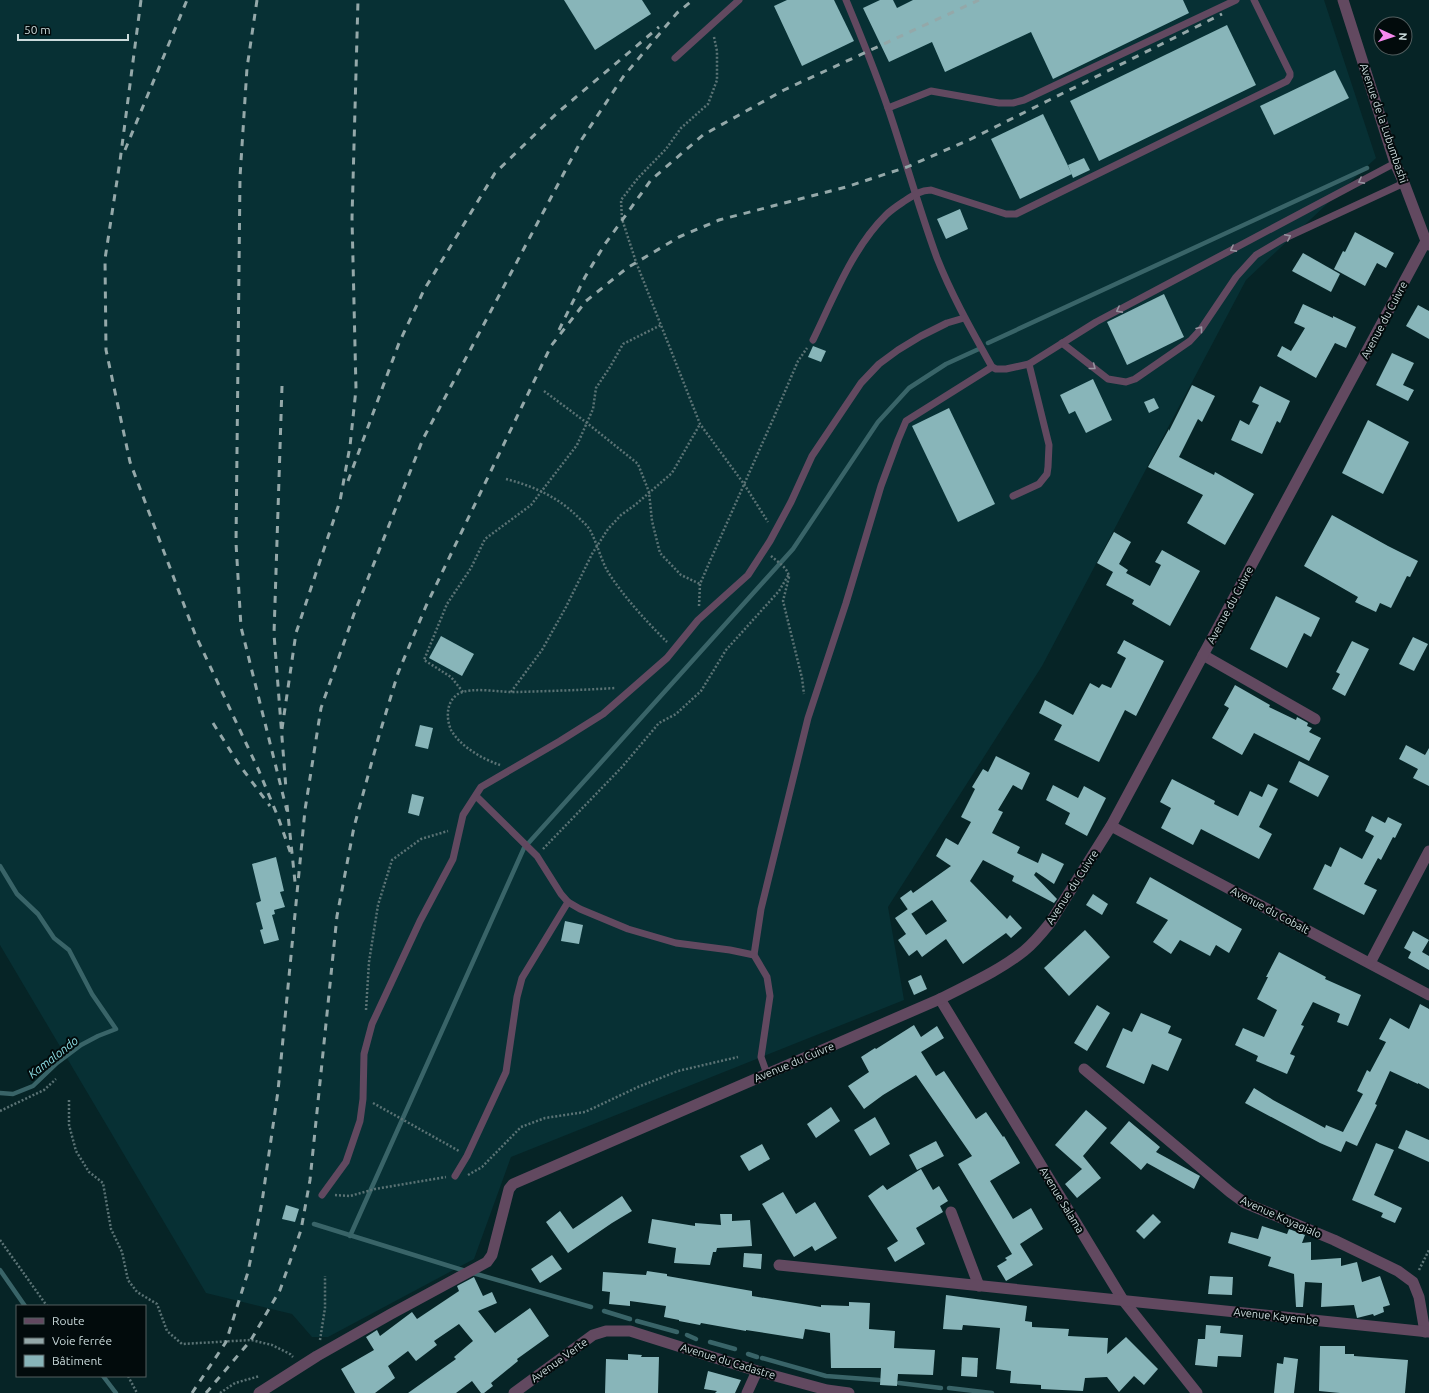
<svg xmlns="http://www.w3.org/2000/svg" width="1429" height="1393" font-family="Ubuntu,sans-serif">
	<style>
		.built { fill: #073034 }
		.lines { fill: none; stroke-linecap: round; stroke-linejoin: round }
		.stream { stroke: #396468; stroke-width: 4.5 }
		.building { fill: #88b5b9 }
		.path { stroke: #5b7375; stroke-width: 2.5; stroke-dasharray: 2 2; stroke-linecap: butt }
		.service { stroke: #624960; stroke-width: 7 }
		.minor { stroke: #624960; stroke-width: 11 }
		.rail { stroke: #94a8a9; stroke-width: 3; stroke-dasharray: 7 7; stroke-linecap: butt }
		.oneway { stroke: #96929e }
		.labels { text-anchor: middle; dominant-baseline: central; stroke-width: 4; stroke-linejoin: round; paint-order: stroke }
		.street-label { font-size: 11px; fill: #cbdbdc; stroke: #020b0c }
		.water-label { font-size: 12px; font-style: italic; fill: #8fdfe6; stroke: #020b0c }
	</style>
	<rect width="100%" height="100%" fill="#062426"/>
	<polygon class="built" points="0,0 1324,0 1376,158 1246,280 1042,666 888,907 904,1000 511,1157 474,1259 328,1337 312,1337 292,1314 206,1293 0,945"/>
	<g class="lines">
		<g class="stream">
			<polyline points="988,343 1367,168"/>
			<polyline points="0,866 17,894 38,914 54,938 69,950 92,994 116,1029 98,1036 81,1045 57,1063 33,1086 13,1094 0,1093"/>
			<polyline points="314,1224 459,1269 591,1307"/>
			<polyline points="350,1236 524,848 793,549 878,422 909,388 946,364 981,348"/>
			<polyline points="0,1270 25,1306"/>
			<polyline points="604,1311 630,1319"/>
			<polyline points="637,1321 677,1332"/>
			<polyline points="687,1335 696,1339"/>
			<polyline points="710,1342 735,1349"/>
			<polyline points="748,1354 757,1357"/>
			<polyline points="762,1358 826,1376 879,1380"/>
			<polyline points="103,1376 116,1393"/>
			<polyline points="899,1383 941,1388"/>
			<polyline points="949,1388 992,1393"/>
		</g>
	</g>
	<g class="building">
		<polygon points="564,0 642,0 651,14 595,50"/>
		<polygon points="787,0 834,0 854,41 802,66 774,6"/>
		<polygon points="880,0 893,0 897,8 913,0 1183,0 1189,13 1053,79 1031,32 945,72 932,42 889,62 863,8"/>
		<polygon points="1227,25 1256,85 1099,161 1070,101"/>
		<polygon points="1335,70 1349,98 1274,135 1260,106"/>
		<polygon points="1043,114 1072,174 1020,199 991,139"/>
		<polygon points="1084,158 1090,170 1073,178 1068,165"/>
		<polygon points="960,209 968,229 946,239 937,219"/>
		<polygon points="1355,232 1394,253 1386,268 1377,263 1365,286 1334,269 1343,251 1345,252"/>
		<polygon points="1303,253 1340,274 1331,292 1292,271"/>
		<polygon points="1164,294 1184,337 1127,365 1107,322"/>
		<polygon points="1303,304 1333,318 1333,316 1356,327 1346,348 1335,343 1316,378 1277,356 1282,346 1291,351 1305,328 1294,323"/>
		<polygon points="1418,305 1429,311 1429,339 1406,326"/>
		<polygon points="813,346 826,351 821,362 808,357"/>
		<polygon points="1392,353 1414,363 1403,385 1414,390 1408,401 1376,385"/>
		<polygon points="1093,379 1112,420 1086,433 1075,411 1069,414 1060,395"/>
		<polygon points="1192,385 1215,396 1202,422 1198,419 1179,457 1214,475 1215,472 1254,494 1225,545 1187,523 1203,495 1148,467 1169,429 1169,431"/>
		<polygon points="1260,386 1290,401 1280,423 1277,421 1262,454 1231,440 1240,420 1249,425 1259,405 1252,402"/>
		<polygon points="1154,398 1159,408 1149,413 1144,402"/>
		<polygon points="949,408 995,504 958,522 912,426"/>
		<polygon points="1368,420 1409,442 1383,494 1342,473"/>
		<polygon points="1332,515 1388,546 1418,561 1410,577 1407,576 1391,608 1380,603 1376,612 1355,602 1358,597 1304,566"/>
		<polygon points="1114,532 1131,542 1119,564 1128,570 1126,573 1150,586 1161,565 1155,562 1162,550 1200,571 1170,626 1132,604 1134,600 1106,585 1113,572 1097,563"/>
		<polygon points="1276,596 1320,618 1311,637 1304,633 1287,668 1250,649"/>
		<polygon points="441,636 474,654 462,676 429,658"/>
		<polygon points="1413,637 1428,644 1414,671 1399,664"/>
		<polygon points="1124,640 1164,661 1136,716 1125,710 1099,762 1054,740 1062,725 1039,713 1045,700 1073,715 1090,683 1099,688 1102,684 1111,688 1126,658 1117,653"/>
		<polygon points="1352,641 1369,649 1345,696 1332,689 1340,674 1336,672"/>
		<polygon points="1235,685 1270,705 1269,707 1296,720 1297,717 1308,723 1307,726 1312,728 1309,732 1321,738 1309,761 1254,733 1242,755 1212,738 1229,708 1224,705"/>
		<polygon points="420,725 433,728 428,749 415,746"/>
		<polygon points="1406,745 1425,755 1429,748 1429,786 1413,778 1418,769 1399,759"/>
		<polygon points="996,756 1030,773 1022,790 1013,785 998,810 1003,812 992,833 1020,847 1017,853 1038,863 1042,853 1064,864 1054,884 1036,872 1034,875 1057,899 1054,903 1012,881 1014,876 983,860 970,881 1007,919 1010,915 1022,928 1011,938 1006,933 963,964 946,939 922,957 917,950 909,956 898,940 906,934 895,918 908,909 926,935 947,921 932,900 911,914 900,898 911,890 913,893 951,866 936,856 946,838 958,845 971,822 961,817 975,789 972,787 983,769 988,772"/>
		<polygon points="1299,761 1329,776 1318,797 1289,782"/>
		<polygon points="1172,779 1215,801 1214,804 1238,816 1250,791 1262,797 1268,784 1278,789 1259,827 1272,834 1259,859 1201,829 1193,845 1161,828 1171,808 1160,802"/>
		<polygon points="1053,785 1078,798 1084,786 1106,798 1087,836 1065,824 1070,813 1046,800"/>
		<polygon points="412,794 424,797 419,816 408,813"/>
		<polygon points="1372,816 1385,823 1388,817 1402,824 1395,838 1393,837 1381,860 1378,858 1364,884 1377,890 1364,915 1313,889 1325,864 1331,867 1340,847 1362,859 1374,836 1365,831"/>
		<polygon points="276,857 284,891 280,892 285,907 274,910 275,914 272,915 279,940 264,944 260,930 263,929 256,903 261,901 252,864"/>
		<polygon points="1150,877 1242,929 1229,953 1216,945 1210,956 1180,940 1171,954 1153,942 1168,920 1136,903"/>
		<polygon points="1093,894 1108,904 1102,915 1086,905"/>
		<polygon points="565,921 583,925 579,944 561,941"/>
		<polygon points="1085,930 1110,957 1069,996 1044,968"/>
		<polygon points="1413,931 1429,940 1422,952 1429,956 1429,970 1408,958 1411,952 1404,948"/>
		<polygon points="1279,952 1326,977 1325,979 1361,995 1348,1026 1337,1022 1340,1014 1313,1002 1301,1025 1304,1026 1290,1054 1295,1056 1287,1074 1256,1061 1258,1056 1235,1045 1243,1028 1264,1037 1277,1010 1257,999 1268,977 1266,977"/>
		<polygon points="921,975 927,989 914,995 908,981"/>
		<polygon points="1420,1004 1429,1009 1429,1089 1418,1083 1418,1084 1390,1071 1375,1104 1377,1105 1357,1146 1346,1141 1341,1152 1320,1143 1245,1103 1254,1088 1273,1100 1325,1128 1326,1125 1343,1132 1363,1094 1357,1091 1367,1070 1370,1072 1386,1042 1379,1039 1390,1018 1409,1029"/>
		<polygon points="1097,1005 1110,1013 1087,1051 1074,1043"/>
		<polygon points="1141,1013 1171,1026 1168,1033 1182,1039 1168,1071 1152,1064 1144,1084 1106,1067 1123,1028 1132,1032"/>
		<polygon points="914,1025 921,1037 937,1026 944,1038 921,1052 936,1076 944,1071 976,1119 986,1112 1003,1137 1004,1136 1020,1163 990,1181 1013,1219 1031,1208 1043,1229 1020,1244 1033,1265 1006,1281 997,1266 1007,1260 1005,1258 1012,1254 958,1164 972,1156 916,1075 883,1095 864,1109 848,1086 869,1072 861,1057 875,1048 876,1049"/>
		<polygon points="831,1107 840,1121 816,1138 807,1124"/>
		<polygon points="1086,1110 1107,1128 1083,1156 1101,1178 1077,1198 1065,1184 1082,1169 1055,1145"/>
		<polygon points="875,1117 890,1144 870,1156 854,1130"/>
		<polygon points="1129,1121 1160,1147 1156,1152 1200,1176 1194,1189 1147,1163 1141,1170 1110,1143"/>
		<polygon points="1406,1130 1429,1140 1429,1162 1398,1148"/>
		<polygon points="936,1141 944,1156 917,1170 909,1155"/>
		<polygon points="1376,1143 1394,1150 1374,1195 1402,1208 1395,1223 1381,1217 1383,1213 1352,1200"/>
		<polygon points="762,1144 770,1159 749,1171 740,1156"/>
		<polygon points="921,1169 933,1190 939,1186 948,1201 940,1206 943,1212 916,1228 925,1244 895,1262 887,1248 898,1241 868,1196 883,1185 887,1190"/>
		<polygon points="783,1192 796,1214 815,1202 837,1238 815,1251 812,1246 794,1257 762,1204"/>
		<polygon points="622,1196 632,1211 612,1223 568,1253 546,1222 560,1211 573,1229"/>
		<polygon points="286,1205 299,1209 295,1222 282,1219"/>
		<polygon points="720,1214 732,1214 732,1221 750,1220 752,1246 717,1248 716,1252 713,1252 710,1265 674,1263 676,1248 648,1243 652,1219 695,1226 695,1223 721,1225"/>
		<polygon points="1153,1214 1161,1222 1144,1239 1136,1231"/>
		<polygon points="1262,1226 1287,1234 1289,1229 1305,1235 1302,1243 1311,1242 1311,1260 1341,1258 1341,1266 1357,1262 1362,1282 1380,1276 1390,1305 1383,1307 1384,1312 1374,1316 1373,1314 1357,1318 1354,1305 1321,1307 1322,1283 1305,1282 1303,1307 1296,1307 1294,1274 1268,1266 1271,1257 1228,1243 1231,1232 1258,1239"/>
		<polygon points="744,1253 762,1254 761,1269 743,1267"/>
		<polygon points="552,1255 562,1269 540,1283 531,1269"/>
		<polygon points="647,1271 667,1274 667,1276 752,1291 752,1296 821,1307 821,1305 849,1306 849,1302 870,1303 869,1329 895,1331 894,1348 935,1350 933,1375 898,1374 897,1386 880,1385 881,1368 831,1368 830,1333 805,1329 803,1339 746,1330 746,1331 701,1323 700,1325 679,1321 679,1320 664,1317 666,1306 630,1301 630,1306 609,1304 610,1292 602,1291 603,1272 646,1275"/>
		<polygon points="1210,1276 1233,1277 1232,1295 1208,1294"/>
		<polygon points="474,1277 483,1296 492,1292 497,1303 478,1311 495,1333 530,1308 549,1336 517,1359 518,1361 491,1383 493,1386 484,1393 481,1393 472,1381 456,1393 408,1393 456,1359 454,1357 473,1341 459,1324 434,1341 437,1345 416,1361 408,1351 388,1366 395,1378 375,1393 355,1393 341,1369 374,1350 366,1337 377,1330 380,1336 412,1312 417,1319 459,1291 457,1286"/>
		<polygon points="946,1295 1027,1306 1025,1321 1032,1322 1032,1327 1069,1329 1068,1336 1108,1338 1107,1354 1126,1337 1158,1369 1144,1385 1134,1376 1119,1392 1107,1377 1085,1378 1083,1391 1041,1389 1041,1385 1010,1383 1011,1371 996,1369 1000,1328 963,1325 962,1330 943,1329"/>
		<polygon points="1206,1325 1221,1326 1220,1333 1243,1335 1241,1357 1218,1356 1217,1367 1195,1365 1198,1339 1205,1339"/>
		<polygon points="1320,1346 1345,1346 1345,1354 1354,1354 1354,1356 1408,1360 1405,1393 1340,1393 1319,1391"/>
		<polygon points="628,1354 642,1355 641,1357 659,1357 658,1393 605,1393 606,1359 628,1360"/>
		<polygon points="962,1357 978,1358 977,1377 961,1376"/>
		<polygon points="1284,1357 1298,1359 1294,1393 1274,1393 1277,1363 1283,1364"/>
		<polygon points="708,1371 741,1380 735,1393 715,1393 717,1391 704,1389"/>
	</g>
	<g class="lines">
		<g class="path">
			<polyline points="714,37 717,51 717,80 708,104 681,128 666,149 638,178 621,200 622,219 636,262 700,424 744,484 768,522"/>
			<polyline points="544,391 587,423 638,464 649,492 652,521 660,553 681,575 700,584"/>
			<path d="M 506,479 C 533,486 558,497 578,517 C 582,521 587,525 590,530 C 597,543 601,560 608,572 C 624,597 646,621 667,642"/>
			<path d="M 771,556 C 778,562 788,568 789,577 L 783,601 L 802,678 L 804,694"/>
			<polyline points="699,606 700,584 710,561 774,417 798,361 807,348"/>
			<polyline points="463,692 451,677 424,660 447,604 471,568 485,539 531,505 577,445 593,409 596,388 610,367 623,344 661,325"/>
			<polyline points="511,692 542,650 566,607 592,554 608,529 621,515 635,505 672,473 700,424"/>
			<path d="M 500,765 C 482,759 460,746 451,730 C 446,718 446,702 458,694 C 472,686 502,693 518,692 C 551,691 583,690 616,688"/>
			<polyline points="543,849 622,767 659,723 676,714 701,691 726,650 779,591 789,574"/>
			<polyline points="366,1010 369,962 378,905 392,860 421,839 448,831"/>
			<polyline points="69,1100 69,1125 76,1151 89,1172 103,1183 111,1229 122,1252 128,1280 137,1292 157,1304 167,1331 182,1344 251,1340 272,1345 290,1354 293,1357"/>
			<polyline points="373,1103 459,1151"/>
			<polyline points="0,1111 44,1090 56,1079"/>
			<polyline points="468,1175 482,1167 521,1127 545,1118 585,1112 638,1087 678,1071 738,1057"/>
			<polyline points="335,1195 350,1196 375,1189 446,1177"/>
			<polyline points="0,1240 47,1306"/>
			<polyline points="1419,1270 1429,1250"/>
			<polyline points="320,1340 325,1308 325,1276"/>
			<polyline points="128,1376 137,1393"/>
			<polyline points="220,1393 235,1383 260,1376"/>
		</g>
		<g class="service">
			<path d="M 846,0 C 861,36 875,71 888,108 C 905,158 919,209 937,258 C 952,296 972,331 992,367 L 996,369 L 1006,369 L 1029,364 L 1096,322 L 1395,163"/>
			<polyline points="675,58 739,0"/>
			<polyline points="888,108 931,91 999,103 1013,103 1024,100 1236,0"/>
			<path d="M 813,340 C 833,299 853,247 886,215 C 891,210 897,206 903,202 C 912,196 920,190 931,190 L 1006,214 L 1016,214 L 1287,81 L 1290,76 L 1290,73 L 1254,0"/>
			<polyline points="1062,343 1108,379 1126,382 1135,379 1190,341 1201,329 1236,277 1256,255 1283,239 1404,183"/>
			<polyline points="1013,496 1039,484 1047,474 1048,467 1049,445 1029,364"/>
			<polyline points="476,796 537,856 561,894 568,902 580,909 628,929 676,943 730,950 754,955"/>
			<polyline points="767,1074 761,1057 770,996 767,977 754,955 761,909 808,718 846,603 881,486 898,440 906,421 992,367"/>
			<polyline points="455,1176 467,1156 506,1072 517,997 522,978 568,902"/>
			<polyline points="322,1195 346,1162 360,1121 363,1099 364,1054 372,1024 420,921 453,859 463,815 481,787 560,741 603,714 667,658 698,620 748,575 770,541 791,502 812,456 861,383 879,364 898,350 921,336 947,323 964,318"/>
		</g>
		<g class="minor">
			<polyline points="1343,0 1395,163 1404,183 1426,241 1429,245"/>
			<polyline points="1203,655 1315,719"/>
			<polyline points="1111,826 1429,995"/>
			<polyline points="1370,963 1429,851"/>
			<polyline points="940,999 1123,1300 1197,1393"/>
			<polyline points="1084,1069 1230,1192 1245,1203 1334,1240 1398,1271 1413,1282 1419,1297 1425,1332"/>
			<polyline points="951,1212 979,1286"/>
			<polyline points="779,1265 1429,1332"/>
			<path d="M 259,1393 L 317,1356 L 391,1314 L 487,1262 L 492,1255 L 509,1189 L 513,1184 L 940,999 C 969,984 999,971 1024,951 C 1034,943 1042,933 1050,923 L 1111,826 L 1426,241"/>
			<polyline points="514,1393 593,1335 606,1331 630,1331 757,1371 827,1390 849,1393"/>
			<polyline points="747,1393 757,1371"/>
		</g>
		<g class="rail">
			<polyline points="141,0 120,161 105,259 106,350 130,462 195,634 259,771 278,817 292,857"/>
			<polyline points="257,0 247,68 240,177 236,543 241,627 287,811"/>
			<polyline points="125,150 187,0"/>
			<polyline points="559,330 585,277 605,244 651,180 703,135 784,90 979,0"/>
			<polyline points="282,386 274,634 286,789"/>
			<polyline points="348,481 399,343 424,290 495,173 556,114 659,27"/>
			<polyline points="213,723 238,763 270,806"/>
			<polyline points="282,729 296,633 340,501 350,446 356,389 352,218 358,0"/>
			<polyline points="287,805 295,882"/>
			<polyline points="192,1393 226,1342 248,1272 262,1202 278,1091 305,810 321,708 354,614 423,439 582,139 623,77 677,13 693,0"/>
			<polyline points="206,1393 251,1340 280,1290 301,1230 310,1180 337,916 354,827 378,739 398,673 426,606 551,346 586,301 627,268 679,237 719,220 846,187 907,167 971,139 1222,14"/>
		</g>
	</g>
	<defs><path id="oneway-chevron" d="M-2-3.5L2.5 0L-2 3.5" fill="none" stroke-width="1.6" stroke-linecap="round" stroke-linejoin="round"/></defs>
	<g class="oneway">
		<use href="#oneway-chevron" transform="translate(1361 181) rotate(152)"/>
		<use href="#oneway-chevron" transform="translate(1288 237) rotate(-26)"/>
		<use href="#oneway-chevron" transform="translate(1233 249) rotate(152)"/>
		<use href="#oneway-chevron" transform="translate(1119 310) rotate(152)"/>
		<use href="#oneway-chevron" transform="translate(1200 329) rotate(-52)"/>
		<use href="#oneway-chevron" transform="translate(1093 367) rotate(38)"/>
	</g>
	<g class="labels">
		<g class="street-label">
			<text transform="translate(1384 123) rotate(71)">Avenue de la Lubumbashi</text>
			<text transform="translate(1384 320) rotate(-62)">Avenue du Cuivre</text>
			<text transform="translate(1230 605) rotate(-62)">Avenue du Cuivre</text>
			<text transform="translate(1072 887) rotate(-57)">Avenue du Cuivre</text>
			<text transform="translate(1270 910) rotate(28)">Avenue du Cobalt</text>
			<text transform="translate(794 1062) rotate(-23)">Avenue du Cuivre</text>
			<text transform="translate(1062 1200) rotate(59)">Avenue Salama</text>
			<text transform="translate(1281 1217) rotate(24)">Avenue Koyagialo</text>
			<text transform="translate(1276 1316) rotate(6)">Avenue Kayembe</text>
			<text transform="translate(559 1360) rotate(-36)">Avenue Verte</text>
			<text transform="translate(728 1361) rotate(17)">Avenue du Cadastre</text>
		</g>
		<g class="water-label">
			<text transform="translate(53 1057) rotate(-38)">Kamalondo</text>
		</g>
	</g>
	<rect x="16" y="1305" width="130" height="72" fill="#020b0c" stroke="#525e5f"/>
	<rect x="24" y="1318" width="20" height="6" fill="#624960" stroke="#525e5f"/>
	<text x="52" y="1325" font-size="12" fill="#cbdbdc">Route</text>
	<rect x="24" y="1338" width="20" height="6" fill="#94a8a9" stroke="#525e5f"/>
	<text x="52" y="1345" font-size="12" fill="#cbdbdc">Voie ferrée</text>
	<rect x="24" y="1355" width="20" height="12" fill="#88b5b9" stroke="#525e5f"/>
	<text x="52" y="1365" font-size="12" fill="#cbdbdc">Bâtiment</text>
	<g transform="translate(1393 36) rotate(93)"><circle r="19" fill="#020b0c" stroke="#525e5f"/>
	<path d="M0-3L7 15L0 10L-7 15Z" fill="#f689ee"/>
	<text y="-6" font-size="11" font-weight="bold" text-anchor="middle" fill="#cbdbdc">N</text>
	</g>
	<path d="M18 34v6h110v-6" fill="none" stroke="#cbdbdc" stroke-width="2"/>
	<text x="24" y="34" font-size="12" fill="#cbdbdc" stroke="#020b0c" stroke-width="3" paint-order="stroke">50 m</text>
</svg>
